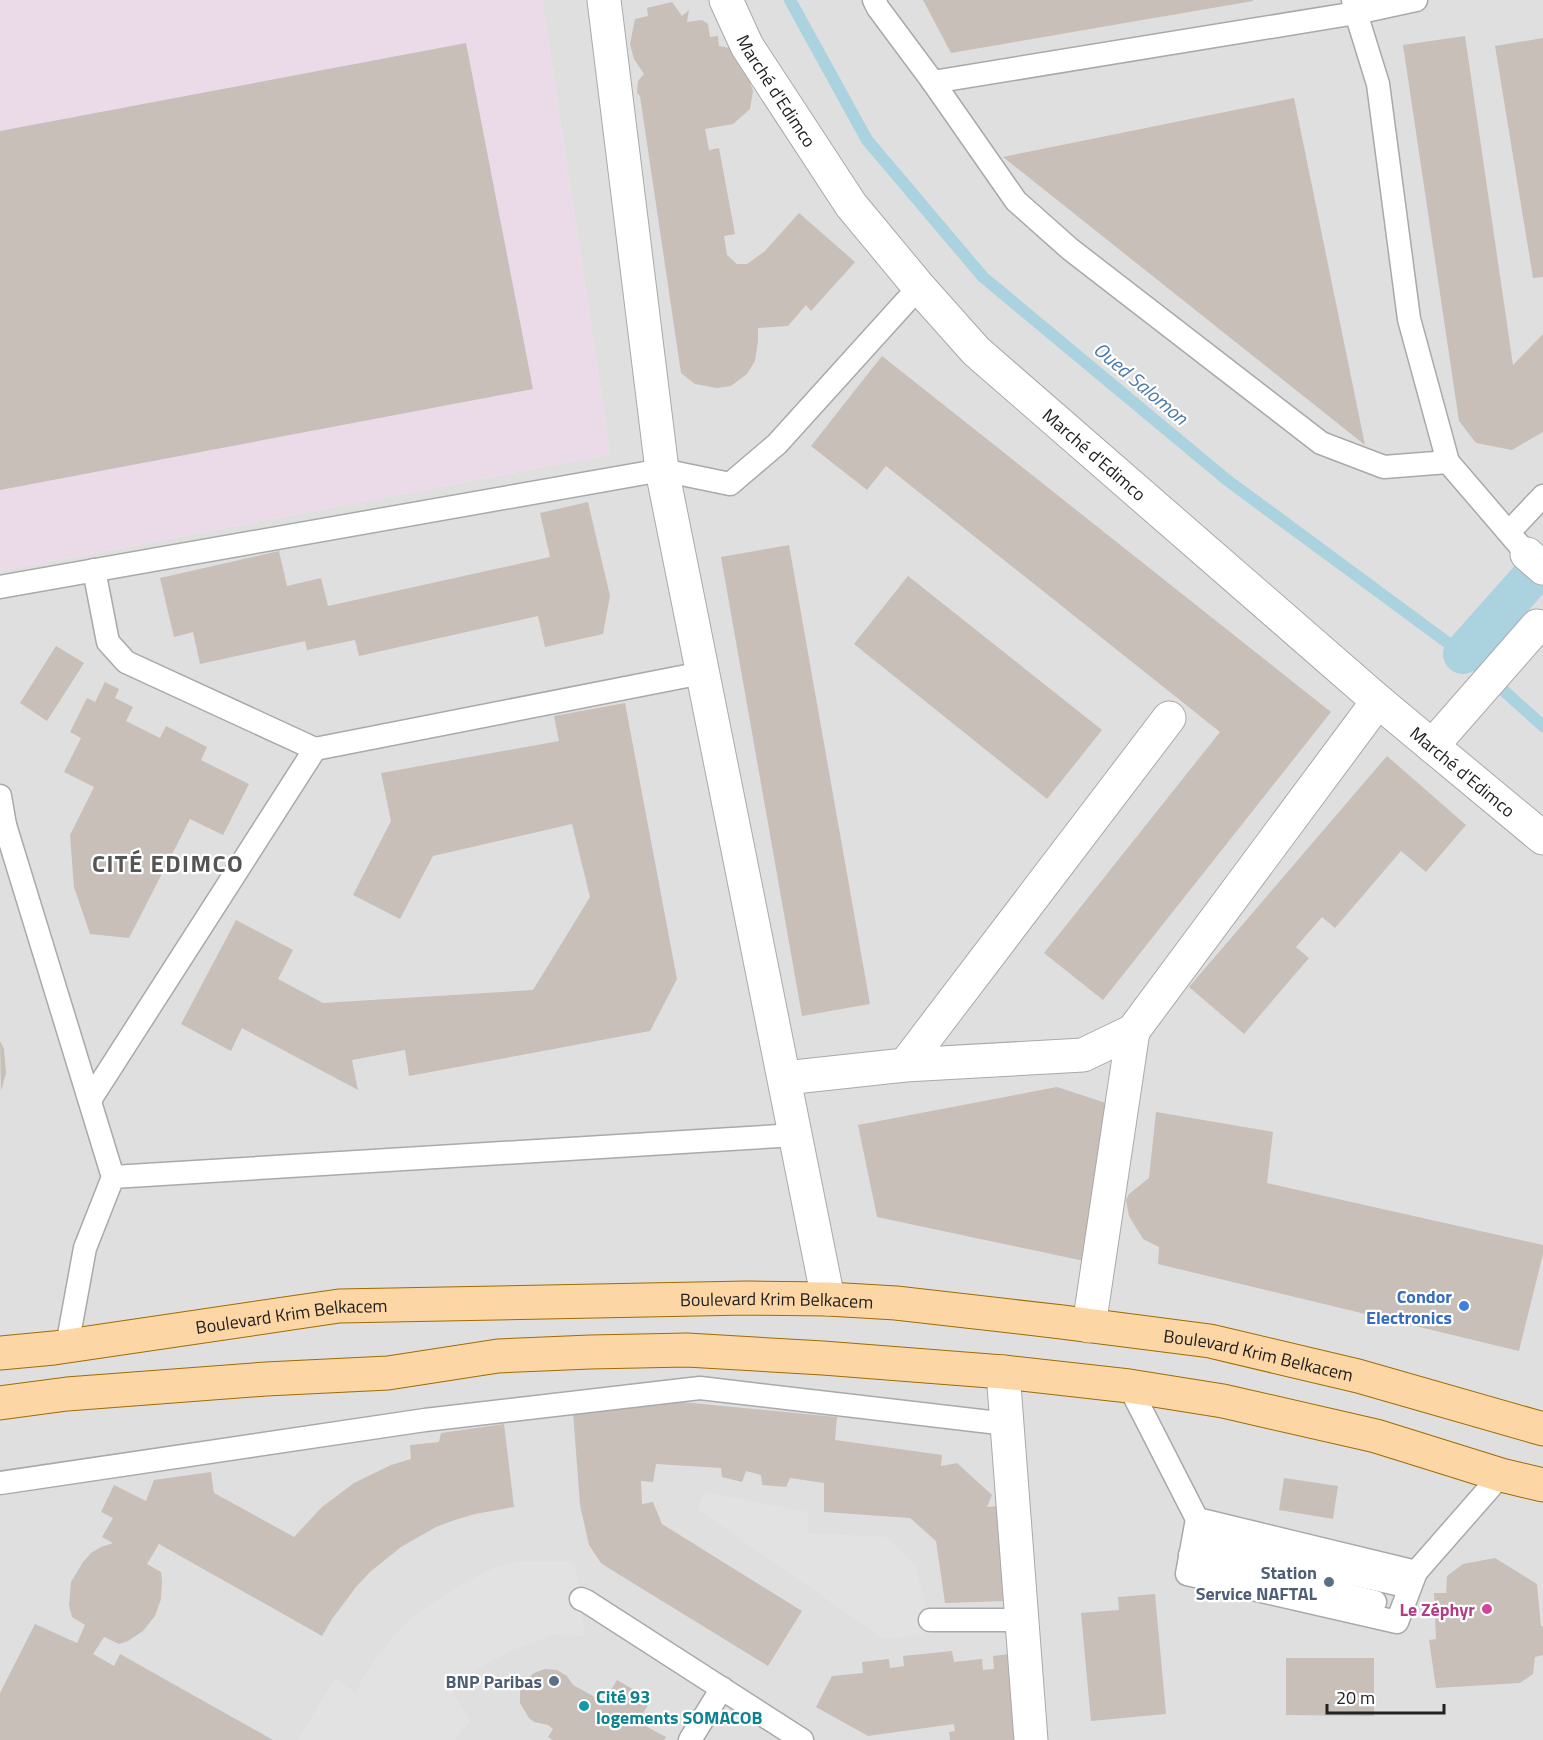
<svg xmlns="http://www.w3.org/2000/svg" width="1543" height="1740" font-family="'Titillium Web',sans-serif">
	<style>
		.residential { fill: #e0dfdf }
		.industrial { fill: #ebdbe8 }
		.parking { fill: #e2e2e2 }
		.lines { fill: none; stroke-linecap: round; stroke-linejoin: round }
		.stream { stroke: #aad3df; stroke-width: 12 }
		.canal { stroke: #aad3df; stroke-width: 40 }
		.building { fill: #c7bfb8 }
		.service-casing { stroke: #a9a9a9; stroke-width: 25 }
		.minor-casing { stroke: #a9a9a9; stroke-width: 35 }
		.primary-casing { stroke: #a06b00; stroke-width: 35 }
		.service { stroke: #fff; stroke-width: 22 }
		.minor { stroke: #fff; stroke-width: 33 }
		.primary { stroke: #fcd6a4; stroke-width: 33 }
		.shop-dot { fill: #3f7fe0; stroke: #fff; stroke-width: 2 }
		.service-dot { fill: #5c6f8a; stroke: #fff; stroke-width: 2 }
		.hotel-dot { fill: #d1479c; stroke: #fff; stroke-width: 2 }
		.culture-dot { fill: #0f9aa8; stroke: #fff; stroke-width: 2 }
		.labels { text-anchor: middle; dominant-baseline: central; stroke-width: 4.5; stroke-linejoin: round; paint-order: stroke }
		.street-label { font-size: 18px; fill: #222; stroke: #fff }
		.shop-label { font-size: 18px; font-weight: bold; fill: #366cbe; stroke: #fff; text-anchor: end }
		.service-label { font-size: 18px; font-weight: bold; fill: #4e5e75; stroke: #fff; text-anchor: end }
		.hotel-label { font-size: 18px; font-weight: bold; fill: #b23c85; stroke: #fff; text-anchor: end }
		.culture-label { font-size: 18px; font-weight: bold; fill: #0d838f; stroke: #fff; text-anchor: start }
		.water-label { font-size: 20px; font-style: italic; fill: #4a7aab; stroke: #fff }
		.district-label { font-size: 24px; font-weight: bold; letter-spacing: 1.5px; fill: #555; stroke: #fff }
	</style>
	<rect width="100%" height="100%" fill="#f2efe9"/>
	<polygon class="residential" points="542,0 1543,0 1543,1740 0,1740 0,571 610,454"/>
	<polygon class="industrial" points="0,0 542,0 610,454 0,571"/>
	<g class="parking">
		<polygon points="705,1492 808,1512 808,1533 887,1537 915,1565 934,1634 884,1639 697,1509"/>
		<polygon points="517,1561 575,1561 585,1636 554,1635 510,1651 467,1675 452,1690 470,1721 455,1740 298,1740 335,1679 356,1693 360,1683 377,1656 409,1620 419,1612 450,1591 493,1568"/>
	</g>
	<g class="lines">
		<polyline class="stream" points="790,0 867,140 983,277 1227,480 1463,654 1543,726"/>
		<polyline class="canal" points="1463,654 1543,564"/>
	</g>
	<g class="building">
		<polygon points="923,0 1253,0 1253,1 951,53"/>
		<polygon points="672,2 682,16 689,10 687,22 702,20 708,24 710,37 718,36 719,46 735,49 737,62 746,70 753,91 750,109 733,124 705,129 709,150 719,148 735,234 724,236 727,255 737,264 747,264 765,251 799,213 855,262 811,311 806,305 788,326 758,328 758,341 755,361 747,374 731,386 717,388 695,384 681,373 640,96 637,93 638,81 644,74 634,59 630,44 635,19 648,16 647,8"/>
		<polygon points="1465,36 1513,365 1543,334 1543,432 1512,450 1476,443 1459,421 1403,45"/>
		<polygon points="1543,38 1543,277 1533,278 1495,46"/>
		<polygon points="466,43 533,389 0,490 0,131"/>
		<polygon points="1294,98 1365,445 1003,157"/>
		<polygon points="882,356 1331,712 1103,1000 1044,953 1220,732 886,466 867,490 811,446"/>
		<polygon points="588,502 610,596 603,634 545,647 538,616 359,656 355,640 307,650 305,641 200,664 193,632 174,637 160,578 279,551 287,586 321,578 328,606 550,557 540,513"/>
		<polygon points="789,545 870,1004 802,1016 721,557"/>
		<polygon points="908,576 1102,730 1047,799 854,644"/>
		<polygon points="56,646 84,663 47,721 20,703"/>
		<polygon points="105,682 119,689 115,698 133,707 126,721 160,738 166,726 207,747 201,760 249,784 223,835 190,819 129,938 90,934 74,887 70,835 94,787 64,772 81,738 70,732 87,698 95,702"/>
		<polygon points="625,703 677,979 650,1031 409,1076 405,1050 352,1060 358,1090 242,1028 231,1051 181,1024 236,920 293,950 278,979 323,1003 533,990 590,897 572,824 433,856 400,919 353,895 391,821 381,773 559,741 554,716"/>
		<polygon points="1387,756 1466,825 1426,872 1401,851 1335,928 1322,917 1296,947 1309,958 1244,1034 1189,987"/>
		<polygon points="0,1041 4,1049 6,1073 1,1091"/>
		<polygon points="1057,1087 1115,1106 1089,1262 877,1217 858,1125"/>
		<polygon points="1156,1112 1273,1132 1267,1183 1543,1245 1543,1254 1519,1351 1158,1264 1159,1247 1143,1239 1129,1216 1126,1200 1129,1194 1149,1178"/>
		<polygon points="661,1400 837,1417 835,1440 942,1455 941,1466 957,1463 992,1495 987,1507 999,1506 1007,1601 945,1603 936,1541 910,1518 824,1512 824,1483 790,1478 786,1487 762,1485 761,1475 746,1471 742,1482 722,1477 721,1468 656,1464 653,1482 641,1481 642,1504 653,1502 662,1524 802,1611 768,1666 610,1569 601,1563 589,1545 580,1505 573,1412 627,1403 659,1406"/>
		<polygon points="504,1424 514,1507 475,1514 455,1520 436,1527 401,1547 370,1572 356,1587 332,1619 322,1636 159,1544 147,1564 161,1572 162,1581 161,1599 155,1616 143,1631 128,1641 119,1644 104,1637 93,1654 114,1666 120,1654 273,1740 0,1740 0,1693 35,1624 77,1643 85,1625 72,1617 69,1605 71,1582 83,1562 91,1553 101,1547 113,1543 102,1537 113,1518 101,1512 114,1485 146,1501 154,1480 211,1472 214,1493 294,1537 322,1507 354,1483 391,1465 411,1459 410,1445 439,1442 441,1433"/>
		<polygon points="1284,1478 1338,1486 1333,1519 1279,1510"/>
		<polygon points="1495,1558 1537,1584 1541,1626 1543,1626 1543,1655 1535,1657 1533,1674 1520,1683 1436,1688 1429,1640 1436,1639 1434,1593 1446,1593 1447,1576 1463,1564"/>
		<polygon points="1155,1594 1166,1714 1091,1721 1081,1613 1119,1610 1118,1597"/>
		<polygon points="952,1651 954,1662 982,1659 983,1670 994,1669 993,1656 1019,1653 1028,1740 950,1740 949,1732 955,1731 954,1724 868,1736 816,1707 832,1676 863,1673 862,1662 889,1659 890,1668 904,1666 903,1656"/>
		<polygon points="1286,1658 1374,1658 1374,1716 1286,1715"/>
		<polygon points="545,1669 557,1670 567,1676 573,1685 604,1702 617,1680 651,1700 638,1722 666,1737 664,1740 553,1740 548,1737 553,1729 548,1725 534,1722 529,1718 520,1703 520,1691 525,1681 534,1673"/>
	</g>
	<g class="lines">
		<g class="service-casing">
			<g id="service">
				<polyline points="874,0 878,8 933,82 1356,13 1378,84 1409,319 1448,462 1527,554"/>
				<polyline points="1353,0 1356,13 1416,0"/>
				<polyline points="933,82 1016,201 1070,249 1321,443 1384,467 1448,462"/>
				<polyline points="1509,532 1543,496"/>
				<polyline points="94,570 108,642 126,662 315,749 702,673"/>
				<polyline points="0,587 662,470 730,484 777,444 919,287"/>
				<polyline points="0,796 5,825 0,826"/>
				<polyline points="5,825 113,1177"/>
				<polyline points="90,1100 315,749"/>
				<polyline points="67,1346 85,1248 113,1177 796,1135"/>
				<polyline points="1129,1386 1197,1519 1416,1572 1501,1475"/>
				<polyline points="0,1483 425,1420 700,1388 1007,1424"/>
				<polyline points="1197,1519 1187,1574 1397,1622 1416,1572"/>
				<polyline points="1194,1538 1410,1587"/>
				<polyline points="1190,1555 1375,1602"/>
				<polyline points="581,1599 586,1601 802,1740"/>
				<polyline points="930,1620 1022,1620"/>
				<polyline points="690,1740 722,1688"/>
			</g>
		</g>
		<g class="minor-casing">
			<g id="minor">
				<polyline points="604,0 662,470 828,1299"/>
				<path id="s1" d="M 726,0 L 747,46 L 851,205 L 919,287 L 976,351 L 1378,701 L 1543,838"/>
				<polyline points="1527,554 1543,568"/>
				<polyline points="1432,746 1537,626"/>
				<polyline points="905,1065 1169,718"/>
				<polyline points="785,1078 905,1065 1083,1055 1133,1031 1378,701"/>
				<polyline points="1089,1326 1133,1031"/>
				<polyline points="1003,1372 1031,1740"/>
			</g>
		</g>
		<g class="primary-casing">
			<g id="primary">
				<path id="s2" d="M 0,1353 L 54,1348 L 339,1306 L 747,1298 L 828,1299 L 896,1303 L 1062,1322 L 1210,1341 L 1358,1376 L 1543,1429"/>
				<polyline points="0,1403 67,1394 266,1379 388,1373 498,1356 590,1352 687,1350 823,1358 1003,1372 1129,1386 1223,1401 1376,1436 1501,1475 1543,1485"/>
			</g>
		</g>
		<use href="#service" class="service"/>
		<use href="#minor" class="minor"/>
		<use href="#primary" class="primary"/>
	</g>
	<circle class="shop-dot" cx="1464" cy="1306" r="6"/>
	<g class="service-dot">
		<circle cx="1329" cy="1582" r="6"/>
		<circle cx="554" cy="1681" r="6"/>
	</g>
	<circle class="hotel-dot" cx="1487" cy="1609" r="6"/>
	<circle class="culture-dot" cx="584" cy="1706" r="6"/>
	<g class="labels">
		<g class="street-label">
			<text stroke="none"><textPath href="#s1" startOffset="104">Marché d'Edimco</textPath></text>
			<text stroke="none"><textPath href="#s1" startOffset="590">Marché d'Edimco</textPath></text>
			<text stroke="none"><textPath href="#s1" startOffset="1076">Marché d'Edimco</textPath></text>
			<text stroke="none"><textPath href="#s2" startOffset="780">Boulevard Krim Belkacem</textPath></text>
			<text stroke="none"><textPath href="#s2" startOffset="294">Boulevard Krim Belkacem</textPath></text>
			<text stroke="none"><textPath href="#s2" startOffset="1266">Boulevard Krim Belkacem</textPath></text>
		</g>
		<g class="shop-label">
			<text x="1452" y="1296">Condor<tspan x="1452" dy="21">Electronics</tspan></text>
		</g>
		<g class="service-label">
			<text x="1317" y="1572">Station<tspan x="1317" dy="21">Service NAFTAL</tspan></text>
			<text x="542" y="1681">BNP Paribas</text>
		</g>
		<g class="hotel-label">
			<text x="1475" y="1609">Le Zéphyr</text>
		</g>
		<g class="culture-label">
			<text x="596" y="1696">Cité 93<tspan x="596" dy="21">logements SOMACOB</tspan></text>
		</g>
		<g class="water-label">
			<text transform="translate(1141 383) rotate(40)">Oued Salomon</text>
		</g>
		<g class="district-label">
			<text x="168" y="863">CITÉ EDIMCO</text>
		</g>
	</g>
	<path d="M1327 1704v9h117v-9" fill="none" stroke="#222222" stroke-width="3"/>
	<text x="1336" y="1704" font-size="18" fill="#222222" stroke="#ffffff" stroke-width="4.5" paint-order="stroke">20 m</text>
</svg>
